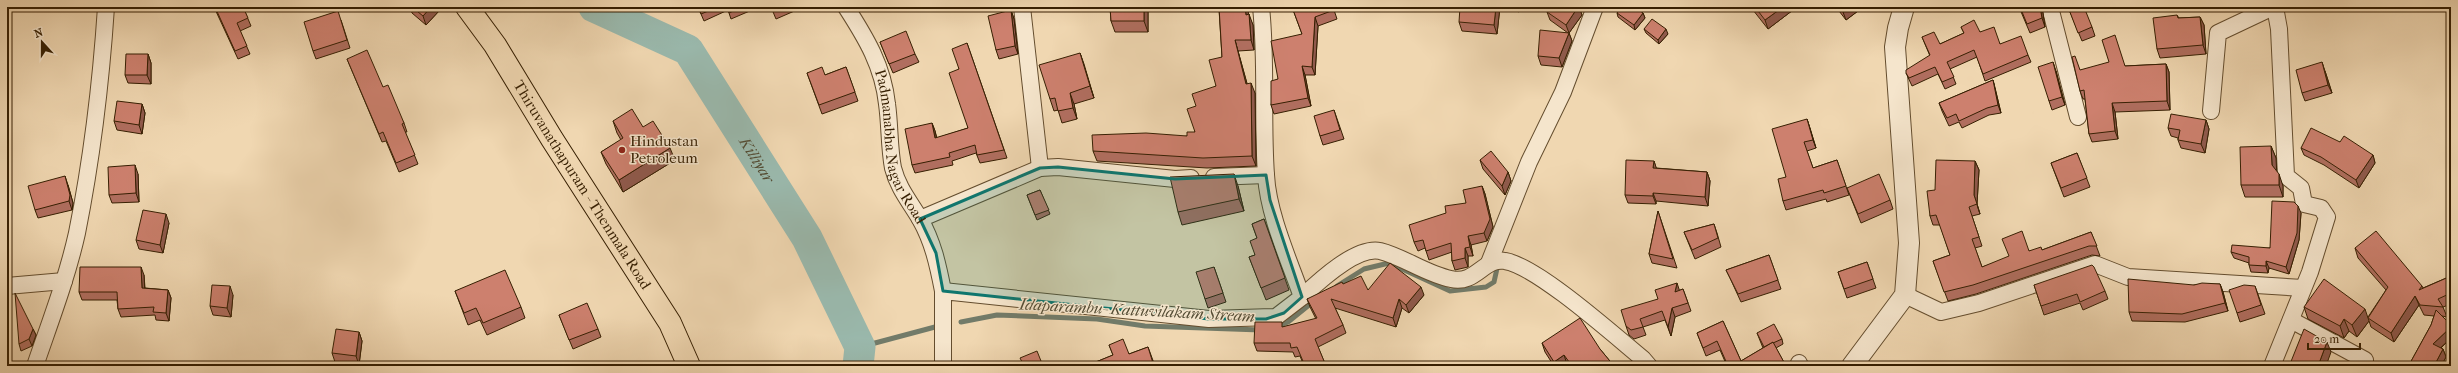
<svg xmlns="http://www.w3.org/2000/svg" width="2458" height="373" font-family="'IM FELL French Canon',serif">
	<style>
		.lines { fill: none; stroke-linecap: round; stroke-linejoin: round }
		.stream { stroke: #727b69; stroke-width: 5 }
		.river { stroke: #9ab9ad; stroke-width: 31 }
		.minor-casing { stroke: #644d2e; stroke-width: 18 }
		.tertiary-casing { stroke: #644d2e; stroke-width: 22 }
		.primary-casing { stroke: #361f02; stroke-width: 24 }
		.minor { stroke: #f5e5cc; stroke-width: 16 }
		.tertiary { stroke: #f5e5cc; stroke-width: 20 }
		.primary { stroke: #f0d7b1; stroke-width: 22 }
		.wall { fill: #b06e5f; stroke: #361f02 }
		.shaded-wall { fill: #905a4d; stroke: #361f02 }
		.building { fill: #cd806e; stroke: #361f02 }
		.marked { fill: #0f766e; fill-opacity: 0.2; stroke: #0f766e; stroke-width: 3; stroke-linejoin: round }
		.poi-dot { fill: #8f2418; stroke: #f5e5cc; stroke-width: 1.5 }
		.labels { text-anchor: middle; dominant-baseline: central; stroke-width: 3; stroke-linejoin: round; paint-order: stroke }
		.poi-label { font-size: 15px; fill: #361f02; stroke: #f5e5cc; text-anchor: start }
		.street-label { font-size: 15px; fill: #361f02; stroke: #f5e5cc }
		.water-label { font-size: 16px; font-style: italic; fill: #544d35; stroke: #f5e5cc }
	</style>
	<rect width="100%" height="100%" fill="#f0d7b1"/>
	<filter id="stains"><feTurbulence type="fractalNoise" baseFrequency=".005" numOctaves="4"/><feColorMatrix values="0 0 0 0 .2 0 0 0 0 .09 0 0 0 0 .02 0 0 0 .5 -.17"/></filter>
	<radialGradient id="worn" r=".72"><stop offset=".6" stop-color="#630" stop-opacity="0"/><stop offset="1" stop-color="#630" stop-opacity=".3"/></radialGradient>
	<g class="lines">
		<g class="stream">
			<polyline points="1337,286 1364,269 1389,263 1450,291 1486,287 1494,282 1498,264"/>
			<polyline points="961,322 997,315 1097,319 1145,326 1261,330"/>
			<polyline points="1278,326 1288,322 1314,301"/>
			<polyline points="860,347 935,327"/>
		</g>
		<path class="river" id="s1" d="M 594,7 L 688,50 L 807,238 L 860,347 L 858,366"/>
		<g class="minor-casing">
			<g id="minor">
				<path id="s2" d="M 846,7 C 866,38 883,66 887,104 C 890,125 889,147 893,168 C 898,188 910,202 920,219 C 933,242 938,265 943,291"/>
				<polyline points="1022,7 1040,168"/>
				<polyline points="2050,7 2078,117"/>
				<polyline points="2211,111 2218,33 2273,7"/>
				<polyline points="1214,177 1266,175"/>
				<polyline points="920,219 1040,168 1058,167 1175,179 1191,178"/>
				<polyline points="1489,263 1529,162 1563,92 1595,7"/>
				<polyline points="7,286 64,281"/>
				<polyline points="1905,295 1941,312 1979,303 2095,264 2128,277 2303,288"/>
				<path d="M 1302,297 C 1318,282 1356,246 1380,251 C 1404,257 1426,274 1451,279 C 1476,285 1484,257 1505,261 C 1537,266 1615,336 1643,359 L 1649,366"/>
				<polyline points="2291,320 2365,360"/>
				<polyline points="1799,363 1800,366"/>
				<path d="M 35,366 C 50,322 67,278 77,233 C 92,158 101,83 106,7"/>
				<path d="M 943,366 L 943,291 L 1209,319 L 1276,317 L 1302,297 C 1289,260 1268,214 1266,175 C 1262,119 1267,63 1261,7"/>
				<polyline points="2272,366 2310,272 2327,217 2321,208 2304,204 2301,188 2286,176 2279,29 2275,7"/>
			</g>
		</g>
		<g class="tertiary-casing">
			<polyline id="tertiary" points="1852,366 1905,295 1909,243 1895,47 1898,28 1904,7"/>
		</g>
		<g class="primary-casing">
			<g id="primary">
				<path id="s3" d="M 467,7 L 495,45 L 552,139 L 670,323 L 689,366"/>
			</g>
		</g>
		<use href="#minor" class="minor"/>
		<use href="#tertiary" class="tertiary"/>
		<use href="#primary" class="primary"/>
	</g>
	<g class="wall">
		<polygon points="214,7 243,7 251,26 240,31 250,54 238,59"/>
		<polygon points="410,7 437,7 439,11 426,25 412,13"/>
		<polygon points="698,7 759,7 731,19 728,10 704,21"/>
		<polygon points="771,7 798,7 799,9 776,19"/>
		<polygon points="1110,7 1148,7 1148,32 1115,32 1111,21"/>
		<polygon points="1210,7 1248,7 1248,14 1253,25 1254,50 1238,51 1247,84 1255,93 1256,166 1207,168 1097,161 1093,151 1187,136 1195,132 1196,106 1216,86 1222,57 1219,9 1211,10"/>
		<polygon points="1292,7 1333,7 1337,19 1318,26 1315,75 1305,75 1311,106 1274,114 1271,105 1278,79 1302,34"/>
		<polygon points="1500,7 1497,34 1462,31 1459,22"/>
		<polygon points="1510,7 1521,7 1519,12"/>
		<polygon points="1550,7 1579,7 1582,15 1569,33 1572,41 1562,67 1541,65 1538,56 1568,33 1550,20 1547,12"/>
		<polygon points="1752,7 1797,7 1768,29 1753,10"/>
		<polygon points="1836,7 1861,7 1862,8 1846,20"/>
		<polygon points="2019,7 2042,7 2045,27 2030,33"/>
		<polygon points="2068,7 2092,27 2095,36 2082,41"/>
		<polygon points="1011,10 1014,19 1018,54 999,59 996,50"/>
		<polygon points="1617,13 1643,13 1645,18 1635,30 1618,17"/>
		<polygon points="2177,15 2179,18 2200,17 2204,25 2206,54 2160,58 2157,49"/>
		<polygon points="341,20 350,48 316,59 313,51"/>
		<polygon points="1961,27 1980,32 2000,44 2028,55 2031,62 1985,81 1977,57 1950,69 1956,84 1945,89 1938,74 1912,86 1906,73 1930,56 1922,37 1940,44 1964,33"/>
		<polygon points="1644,29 1668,34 1659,44 1646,33"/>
		<polygon points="880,42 915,54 919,62 893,73"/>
		<polygon points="967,43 1007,158 980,163 976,153 952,161 953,165 915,173 912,165 932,123 935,131 937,138 968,128 959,69"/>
		<polygon points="1080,53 1094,98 1074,104 1077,119 1062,123 1058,110 1054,111 1050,99"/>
		<polygon points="148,54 151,63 151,84 128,83 125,75"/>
		<polygon points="347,59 383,87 404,123 407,132 405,132 418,164 399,172 386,141 382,142"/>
		<polygon points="2166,64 2169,72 2170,110 2115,112 2118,139 2092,142 2089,134 2085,99 2083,99 2080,91 2125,66"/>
		<polygon points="846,67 858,101 822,114 807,73 825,75"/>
		<polygon points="2056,71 2065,105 2052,110 2049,101"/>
		<polygon points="2325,71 2332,93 2305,101 2302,93"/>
		<polygon points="1993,80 1995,88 2001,113 1989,115 1962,128 1959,122 1949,126 1942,111 1939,103"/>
		<polygon points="142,104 145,113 142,134 117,130 114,121"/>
		<polygon points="1334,110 1344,139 1323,145 1320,136"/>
		<polygon points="1807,119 1816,148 1807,151 1813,168 1837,160 1849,195 1827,202 1826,199 1786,210 1783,201 1786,177"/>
		<polygon points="2206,120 2209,129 2205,153 2181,148 2178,140 2178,138 2171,136 2168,128"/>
		<polygon points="613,121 643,127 675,160 623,192 606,164 601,152 621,140 617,133"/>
		<polygon points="2340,142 2373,155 2375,163 2359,188 2324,165 2304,155 2301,148"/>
		<polygon points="2271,146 2276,158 2276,170 2283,186 2283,197 2245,197 2241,185"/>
		<polygon points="2077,153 2090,187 2064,197 2051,163"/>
		<polygon points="1480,160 1508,172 1511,181 1505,195 1483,169"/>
		<polygon points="1654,161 1656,168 1707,172 1710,181 1708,206 1656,201 1656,204 1628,203 1625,195"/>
		<polygon points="1975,161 1979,170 1977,204 1980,214 1972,216 1982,246 1975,248 1982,267 2029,251 2042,250 2091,232 2100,256 2092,255 1976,294 1948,301 1933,261 1950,255 1940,225 1933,225 1930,216 1935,190"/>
		<polygon points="138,174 139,202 112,203 109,195"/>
		<polygon points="68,185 73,203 72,210 38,218 35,210"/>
		<polygon points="1238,186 1244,211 1182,225 1178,212"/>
		<polygon points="1482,186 1485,194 1493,227 1487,241 1471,245 1473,256 1468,256 1468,267 1455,270 1452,261 1452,252 1429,260 1425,248 1418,251 1414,242 1446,213 1466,203"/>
		<polygon points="1847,188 1890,200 1893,209 1861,223"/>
		<polygon points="1040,190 1050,214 1037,220 1027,195"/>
		<polygon points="1658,211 1677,268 1652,263 1649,254"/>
		<polygon points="2301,213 2299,240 2289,274 2269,268 2268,273 2251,272 2249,265 2249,263 2234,258 2231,252 2270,248"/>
		<polygon points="1264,219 1289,290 1266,300 1249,257 1255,255 1257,238 1252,224"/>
		<polygon points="169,223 163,253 139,249 136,240"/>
		<polygon points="1714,224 1717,233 1721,247 1695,259 1684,232"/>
		<polygon points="2355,248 2422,286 2423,288 2451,276 2451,304 2443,307 2447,317 2442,316 2451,327 2451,338 2441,348 2443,349 2446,357 2441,366 2410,366 2409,365 2431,325 2434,316 2424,315 2419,305 2394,342 2371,327 2369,321 2357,337 2349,331 2344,338 2308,319 2304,307 2368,317 2386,290 2358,258"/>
		<polygon points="1769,255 1781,289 1741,302 1730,278 1726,270"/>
		<polygon points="1867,262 1876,288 1847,298 1838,272"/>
		<polygon points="1214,267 1226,302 1208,308 1205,299"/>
		<polygon points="144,275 145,288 168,290 171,298 169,321 156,320 155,315 121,317 118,309 117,300 82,300 79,292"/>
		<polygon points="2220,284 2223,292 2228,311 2185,322 2132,321 2129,312 2194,285"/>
		<polygon points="2034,285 2105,291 2108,299 2083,310 2080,303 2044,315"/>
		<polygon points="2255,286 2265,314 2240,322 2237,313"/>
		<polygon points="1683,289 1691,311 1675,317 1671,336 1665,320 1643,327 1646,335 1634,339 1629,335 1626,326 1658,299"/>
		<polygon points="1368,290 1424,295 1409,313 1402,308 1396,327 1335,308 1343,325 1346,333 1318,347 1326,366 1304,366 1300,356 1295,357 1293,352 1257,351 1254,343 1284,327 1316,319 1310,307 1307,299"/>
		<polygon points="455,291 521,307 525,318 487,335 480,320 468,325"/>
		<polygon points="233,295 231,317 213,315 210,306"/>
		<polygon points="559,315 598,329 601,337 573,349"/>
		<polygon points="1723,321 1741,361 1763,348 1757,333 1782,339 1783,344 1776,348 1786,366 1727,366 1720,350 1706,356 1697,333"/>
		<polygon points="33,329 36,335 32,346 21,351 19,344"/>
		<polygon points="359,332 362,341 359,365 335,362 332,353"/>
		<polygon points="1542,343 1600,349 1614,366 1569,366 1567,364 1564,366 1554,366 1545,352"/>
		<polygon points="1109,345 1129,354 1148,347 1155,366 1086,366 1113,355"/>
	</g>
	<g class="shaded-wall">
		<polygon points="431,7 437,7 439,11 426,25 423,16"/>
		<polygon points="1144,7 1148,7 1148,32 1144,21"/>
		<polygon points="1245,7 1248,7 1249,25 1246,15"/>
		<polygon points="1496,7 1500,7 1497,34 1494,25"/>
		<polygon points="1517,7 1521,7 1519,12"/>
		<polygon points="1578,7 1579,7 1582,15 1569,33 1572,41 1562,67 1559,58 1569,33 1566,25"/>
		<polygon points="1783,7 1797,7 1768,29 1765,20"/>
		<polygon points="1849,7 1861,7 1862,8 1846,20 1843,12"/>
		<polygon points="2040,7 2042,7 2045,27 2042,18"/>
		<polygon points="1011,10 1014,19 1018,54 1015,46"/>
		<polygon points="1643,13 1645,18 1635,30 1634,25"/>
		<polygon points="1249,14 1253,25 1254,50 1251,40"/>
		<polygon points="1315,17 1318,26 1315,75 1312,67"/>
		<polygon points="2200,17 2204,25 2206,54 2203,45"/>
		<polygon points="1666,29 1668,34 1659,44 1658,40"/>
		<polygon points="1235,40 1238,51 1250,94 1246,84"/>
		<polygon points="1080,53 1084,64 1094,98 1090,86"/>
		<polygon points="148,54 151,63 151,84 147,75"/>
		<polygon points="2053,62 2056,71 2065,105 2062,97"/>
		<polygon points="2322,62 2325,71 2332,93 2328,85"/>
		<polygon points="2166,64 2169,72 2170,110 2167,101"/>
		<polygon points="1302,66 1305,75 1311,106 1308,98"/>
		<polygon points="1993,80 1995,88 2001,113 1998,105"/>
		<polygon points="1251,83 1255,93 1256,166 1252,156"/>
		<polygon points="1070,93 1074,104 1077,119 1073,108"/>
		<polygon points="2112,103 2115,112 2118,139 2115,131"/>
		<polygon points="142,104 145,113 142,134 139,125"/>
		<polygon points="1807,119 1810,128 1816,148 1813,140"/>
		<polygon points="2206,120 2209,129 2205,153 2201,144"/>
		<polygon points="932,123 935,131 938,146 935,138"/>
		<polygon points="2271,146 2276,158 2277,177 2272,165"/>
		<polygon points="670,148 675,160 623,192 619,180"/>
		<polygon points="2373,155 2375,163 2359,188 2356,180"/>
		<polygon points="1654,161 1657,170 1653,168"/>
		<polygon points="1975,161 1979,170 1977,204 1980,214 1974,195"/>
		<polygon points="135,165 138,174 139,202 136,193"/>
		<polygon points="1508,172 1511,181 1505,195 1502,186"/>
		<polygon points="1707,172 1710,181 1708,206 1705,197"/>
		<polygon points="1234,174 1238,186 1244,211 1239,199"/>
		<polygon points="2279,174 2283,186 2283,197 2279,185"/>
		<polygon points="65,176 68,185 73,203 72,210 69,201"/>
		<polygon points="1482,186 1485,194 1493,227 1487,241 1484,233"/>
		<polygon points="1653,193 1656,201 1656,204 1653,196"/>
		<polygon points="2298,206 2301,213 2299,240 2289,274 2286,267"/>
		<polygon points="166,214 169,223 163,253 160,245"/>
		<polygon points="1468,236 1471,245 1473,256 1470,247"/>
		<polygon points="1465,248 1468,256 1468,267 1465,258"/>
		<polygon points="2266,261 2269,268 2268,273 2266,266"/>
		<polygon points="141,267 144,275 145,296 142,288"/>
		<polygon points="1677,283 1680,292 1675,292"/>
		<polygon points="2220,284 2223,292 2228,311 2225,303"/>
		<polygon points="230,286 233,295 231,317 227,308"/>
		<polygon points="1421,287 1424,295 1409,313 1406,305"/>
		<polygon points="168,290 171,298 169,321 166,313"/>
		<polygon points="2415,296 2419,305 2394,342 2391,333"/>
		<polygon points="1399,299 1402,308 1396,327 1393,318"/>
		<polygon points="1672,308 1675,317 1671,336 1668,327"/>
		<polygon points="2365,309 2369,321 2357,337 2352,325"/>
		<polygon points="2344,319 2349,331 2344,338 2340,326"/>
		<polygon points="2451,327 2451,338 2436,352 2433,344"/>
		<polygon points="33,329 36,335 32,346 29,339"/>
		<polygon points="359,332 362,341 359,365 356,356"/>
		<polygon points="2327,342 2331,352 2326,366 2318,366"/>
		<polygon points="2443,349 2446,357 2441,366 2434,366"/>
		<polygon points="1564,355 1567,364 1564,366 1556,366 1554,362"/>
	</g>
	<g class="building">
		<polygon points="215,7 243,7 248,18 237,23 247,46 235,51"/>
		<polygon points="412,7 431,7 423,16"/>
		<polygon points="698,7 718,7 701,14"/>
		<polygon points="727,7 742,7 729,13"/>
		<polygon points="771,7 780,7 773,10"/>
		<polygon points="1110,7 1144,7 1144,21 1111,21"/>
		<polygon points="1219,7 1245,7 1246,15 1249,14 1251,40 1235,40 1246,84 1251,83 1252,156 1203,158 1093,151 1092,135 1146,133 1187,136 1187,132 1195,132 1187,109 1196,106 1192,94 1216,86 1209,60 1222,57"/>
		<polygon points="1292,7 1333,7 1334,10 1315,17 1312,67 1302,66 1308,98 1271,105 1271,81 1278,79 1271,41 1302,34"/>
		<polygon points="1460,7 1496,7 1494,25 1459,22"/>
		<polygon points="1550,7 1578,7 1566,25 1547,12"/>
		<polygon points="1621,7 1635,7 1643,13 1634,25 1617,13"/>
		<polygon points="1755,7 1783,7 1765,20"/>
		<polygon points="1839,7 1849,7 1843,12"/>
		<polygon points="2020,7 2040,7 2042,18 2027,24"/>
		<polygon points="2068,7 2084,7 2092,27 2078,33"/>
		<polygon points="1011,10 1015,46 996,50 988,16"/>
		<polygon points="338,11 347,40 313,51 304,22"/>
		<polygon points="2177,15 2178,18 2200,17 2203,45 2157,49 2153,18"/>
		<polygon points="1652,19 1666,29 1658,40 1644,29"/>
		<polygon points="1974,20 1980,32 1994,27 2000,44 2021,36 2028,55 1983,74 1974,50 1947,62 1954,77 1942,82 1935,67 1909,78 1906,73 1906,70 1930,55 1922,37 1934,32 1940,44 1964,33 1961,27"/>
		<polygon points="1540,30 1569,33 1559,58 1538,56"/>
		<polygon points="906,31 915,54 889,64 880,42"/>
		<polygon points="2115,35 2125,66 2166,64 2167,101 2112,103 2115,131 2089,134 2084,90 2080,91 2072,57 2075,56 2080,70 2109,62 2102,40"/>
		<polygon points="967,43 1004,150 977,155 975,145 949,153 950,157 912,165 905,129 932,123 935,138 968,128 949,73 959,69 952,49"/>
		<polygon points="367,50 383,87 388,85 404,123 402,124 415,155 396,163 383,132 379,134 347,59"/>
		<polygon points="1080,53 1090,86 1070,93 1073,108 1058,111 1055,98 1050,99 1039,65"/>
		<polygon points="126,54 148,54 147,75 125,75"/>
		<polygon points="2053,62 2062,97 2049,101 2038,67"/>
		<polygon points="2322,62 2328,85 2302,93 2296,70"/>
		<polygon points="822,67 825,75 846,67 855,92 819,105 807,73"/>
		<polygon points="1993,80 1998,105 1987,108 1959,121 1956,114 1947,118 1939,103"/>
		<polygon points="117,101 142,104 139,125 114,121"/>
		<polygon points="632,109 643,127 653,121 670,148 619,180 601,152 623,138 613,121"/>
		<polygon points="1334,110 1340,130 1320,136 1314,116"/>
		<polygon points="2171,114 2206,120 2201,144 2178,140 2180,130 2168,128"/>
		<polygon points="1807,119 1813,140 1804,142 1813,168 1837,160 1846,186 1824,193 1823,190 1783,201 1778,179 1786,177 1772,129"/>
		<polygon points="2311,128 2340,142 2344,136 2373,155 2356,180 2321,157 2301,148"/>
		<polygon points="2271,146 2272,165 2279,174 2279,185 2241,185 2240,147"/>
		<polygon points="1491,151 1508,172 1502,186 1480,160"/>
		<polygon points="2077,153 2087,178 2061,188 2051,163"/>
		<polygon points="1626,160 1654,161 1653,168 1707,172 1705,197 1653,193 1653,196 1625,195"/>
		<polygon points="1936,160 1975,161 1974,195 1977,204 1969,207 1979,237 1972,239 1982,267 2009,256 2002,239 2022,231 2029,251 2041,247 2042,250 2091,232 2097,246 2089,246 1973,285 1944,292 1933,261 1950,255 1936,215 1930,216 1927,191 1935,190"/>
		<polygon points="135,165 136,193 109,195 108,167"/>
		<polygon points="1234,174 1239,199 1178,212 1170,177"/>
		<polygon points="1879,174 1890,200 1858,214 1847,188"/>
		<polygon points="65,176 70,195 69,201 35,210 28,186"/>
		<polygon points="1482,186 1490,219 1484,233 1468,236 1470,247 1465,248 1465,258 1452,261 1451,243 1426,251 1423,240 1414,242 1409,225 1446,213 1445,206 1466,203 1463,190"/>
		<polygon points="1040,190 1049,210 1035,215 1027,195"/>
		<polygon points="2272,201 2294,202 2298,206 2297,233 2286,267 2266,261 2266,266 2249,265 2249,257 2231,252 2232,245 2270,248"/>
		<polygon points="143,210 166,214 160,245 136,240"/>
		<polygon points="1658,211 1673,259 1649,254"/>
		<polygon points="1264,219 1285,278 1261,288 1249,257 1255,255 1250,241 1257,238 1252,224"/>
		<polygon points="1714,224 1718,238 1692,250 1684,232"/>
		<polygon points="2376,231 2422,286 2419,290 2451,276 2451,293 2438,299 2443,307 2420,305 2415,296 2391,333 2368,318 2388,287 2355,248"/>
		<polygon points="1769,255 1778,280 1738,294 1726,270"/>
		<polygon points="1867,262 1873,279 1844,289 1838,272"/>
		<polygon points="1390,263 1421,287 1406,305 1399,299 1393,318 1331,299 1343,325 1315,339 1326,366 1305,366 1297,347 1291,348 1290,343 1254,343 1255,322 1282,322 1282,327 1317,318 1307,299 1342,282 1343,284 1361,276 1368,290"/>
		<polygon points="2092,265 2094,267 2105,291 2080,302 2077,294 2041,306 2034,285"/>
		<polygon points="80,267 141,267 142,288 168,290 166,313 153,312 154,307 118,309 117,292 79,292"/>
		<polygon points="1214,267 1223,293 1205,299 1196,272"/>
		<polygon points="505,270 521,307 483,323 476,308 464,313 455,291"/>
		<polygon points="2128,279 2194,285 2202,283 2220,284 2225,303 2182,314 2129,312"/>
		<polygon points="2324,279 2365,309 2352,325 2344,319 2340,326 2304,307"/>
		<polygon points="1677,283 1675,292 1683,289 1688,303 1672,308 1668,327 1662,311 1640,319 1643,327 1631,330 1626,326 1621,310 1658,299 1655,290"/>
		<polygon points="212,285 230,286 227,308 210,306"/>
		<polygon points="2244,285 2255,286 2261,305 2237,313 2229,290"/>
		<polygon points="15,293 33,329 29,339 19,344"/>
		<polygon points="587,303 598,329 569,340 559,315"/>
		<polygon points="2436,310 2451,325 2451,327 2433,344 2443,349 2434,366 2417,366 2413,364 2409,365 2431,325"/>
		<polygon points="1580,318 1600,349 1614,366 1572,366 1564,355 1554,362 1542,343"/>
		<polygon points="1723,321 1741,361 1773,342 1786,366 1728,366 1717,341 1703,348 1697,333"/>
		<polygon points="1774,324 1782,339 1773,343 1773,342 1764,347 1757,333"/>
		<polygon points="336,329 359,332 356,356 332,353"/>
		<polygon points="2304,329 2327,342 2318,366 2291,366 2292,365 2290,364"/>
		<polygon points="1123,339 1129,354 1148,347 1153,363 1145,366 1086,366 1113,355 1109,345"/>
		<polygon points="1037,351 1043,366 1024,366 1020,358"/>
		<polygon points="56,362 81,366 55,366"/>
	</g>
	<path class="marked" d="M 1058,167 L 1175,179 L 1266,175 L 1270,200 L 1302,297 L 1284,313 L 1266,319 L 1209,319 L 943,291 L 936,253 L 920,219 L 1040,168 Z"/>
	<circle class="poi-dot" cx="622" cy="150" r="4"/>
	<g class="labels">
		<g class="poi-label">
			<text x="630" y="141">Hindustan<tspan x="630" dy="17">Petroleum</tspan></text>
		</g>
		<g class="street-label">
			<text stroke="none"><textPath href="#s2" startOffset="152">Padmanabha Nagar Road</textPath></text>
			<text stroke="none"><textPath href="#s3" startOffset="212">Thiruvanathapuram - Thenmala Road</textPath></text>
		</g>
		<g class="water-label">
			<text stroke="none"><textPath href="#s1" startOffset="233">Killiyar</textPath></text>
			<text transform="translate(1137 310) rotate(3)">Idaparambu- Kattuvilakam Stream</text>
		</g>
	</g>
	<rect width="2458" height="373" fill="none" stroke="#f0d7b1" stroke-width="24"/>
	<rect x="8" y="8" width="2442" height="357" fill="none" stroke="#361f02" stroke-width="2"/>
	<rect x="12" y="12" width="2434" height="349" fill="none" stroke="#361f02"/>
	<g transform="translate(42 42) rotate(339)" stroke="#f5e5cc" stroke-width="3" paint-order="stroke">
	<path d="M0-3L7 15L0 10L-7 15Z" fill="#361f02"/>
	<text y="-6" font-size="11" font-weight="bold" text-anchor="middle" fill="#361f02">N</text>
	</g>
	<path d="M2308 343v6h52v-6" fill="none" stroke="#361f02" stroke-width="2"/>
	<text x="2314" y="343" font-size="12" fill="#361f02" stroke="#f5e5cc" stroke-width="3" paint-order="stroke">20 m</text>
	<rect width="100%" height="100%" filter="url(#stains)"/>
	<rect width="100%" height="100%" fill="url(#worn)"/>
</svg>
